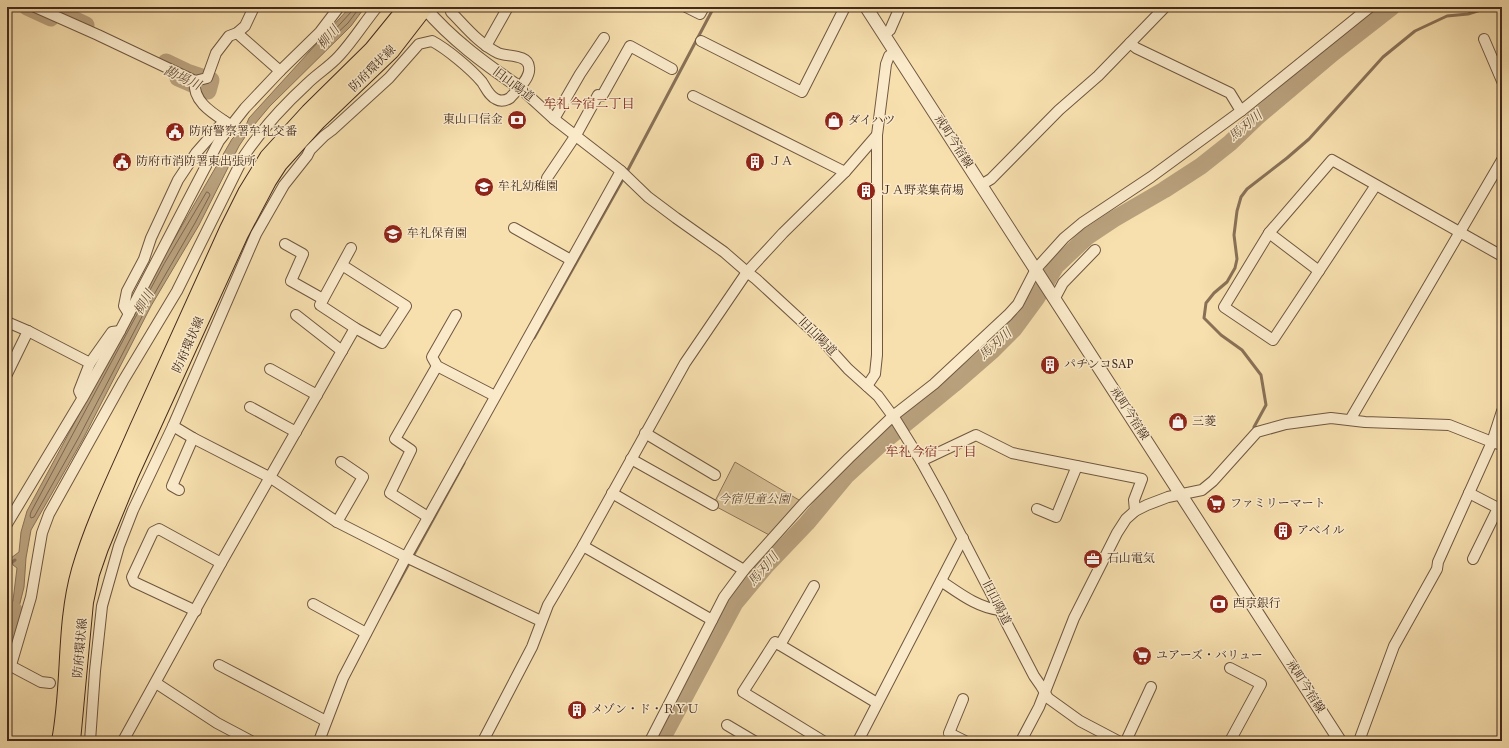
<svg xmlns="http://www.w3.org/2000/svg" width="1509" height="748" font-family="Vollkorn,'Noto Serif JP',serif">
	<style>
		.green { fill: #d8c095; stroke: #8d7559 }
		.water { fill: #b9a17d; stroke: #897157 }
		.lines { fill: none; stroke-linecap: round; stroke-linejoin: round }
		.shore { stroke: #7e664d; stroke-width: 1 }
		.stream { stroke: #897157; stroke-width: 3 }
		.river { stroke: #b9a17d; stroke-width: 17 }
		.minor-casing { stroke: #6f5741; stroke-width: 12 }
		.tertiary-casing { stroke: #6f5741; stroke-width: 14 }
		.primary-casing { stroke: #422a1d; stroke-width: 18 }
		.minor { stroke: #faeaca; stroke-width: 10 }
		.tertiary { stroke: #faeaca; stroke-width: 12 }
		.primary { stroke: #f7dfae; stroke-width: 16 }
		.labels { text-anchor: middle; dominant-baseline: central; stroke-width: 3; stroke-linejoin: round; paint-order: stroke }
		.street-label { font-size: 12px; fill: #422a1d; stroke: #faeaca }
		.poi-label { font-size: 12px; fill: #422a1d; stroke: #faeaca; text-anchor: start }
		.park-label { font-size: 12px; font-style: italic; fill: #604835; stroke: #faeaca }
		.water-label { font-size: 13px; font-style: italic; fill: #664e3a; stroke: #faeaca }
		.neighbourhood-label { font-size: 13px; fill: #7a1f14; stroke: #faeaca }
	</style>
	<rect width="100%" height="100%" fill="#f7dfae"/>
	<filter id="stains"><feTurbulence type="fractalNoise" baseFrequency=".005" numOctaves="4"/><feColorMatrix values="0 0 0 0 .2 0 0 0 0 .09 0 0 0 0 .02 0 0 0 .5 -.17"/></filter>
	<radialGradient id="worn" r=".72"><stop offset=".6" stop-color="#630" stop-opacity="0"/><stop offset="1" stop-color="#630" stop-opacity=".3"/></radialGradient>
	<polygon class="green" points="735,462 804,503 773,537 713,505"/>
	<polygon class="water" points="350,7 365,7 351,26 270,106 249,131 239,146 199,225 151,306 83,439 31,530 26,558 24,587 16,619 9,633 17,568 13,565 11,558 19,552 21,532 27,511 161,262 232,139 246,125 249,118"/>
	<g class="lines">
		<g class="shore">
			<polyline points="353,7 352,11 330,35 331,38 333,37 348,23 360,7"/>
			<polygon points="207,192 209,193 210,195 195,223 148,305 79,437 34,517 31,518 30,516 31,512 164,264"/>
		</g>
		<g class="stream">
			<polyline points="534,338 621,183 714,7"/>
			<polyline points="1254,427 1266,405 1261,375 1242,350 1221,335 1204,318 1206,303 1214,293 1227,282 1235,268 1237,259 1234,235 1237,211 1241,197 1247,189 1287,158 1309,139 1383,57 1415,31 1447,16 1468,14 1490,7"/>
			<polyline points="7,566 15,560"/>
			<polyline points="389,600 464,463"/>
		</g>
		<g class="river">
			<polyline points="27,7 51,18"/>
			<polyline points="48,7 86,25"/>
			<polyline points="166,62 187,72 211,80 208,91 178,78"/>
			<polyline points="7,637 14,610"/>
			<polyline points="661,741 735,603 765,567 807,523 846,476 882,443 954,384 993,350 1014,329 1036,299 1056,266 1087,237 1114,219 1164,190 1201,166 1230,143 1256,118 1333,53 1392,7"/>
		</g>
		<g class="minor-casing">
			<g id="minor">
				<polyline points="35,7 98,35 195,81 207,78 216,53 229,36 237,33 245,26 254,7"/>
				<polyline points="686,7 700,14 704,7"/>
				<polyline points="237,33 280,71"/>
				<polyline points="884,35 890,30 900,7"/>
				<polyline points="1484,39 1502,81"/>
				<polyline points="701,41 802,92 845,7"/>
				<polyline points="1130,43 1136,48 1230,93 1241,111"/>
				<polyline points="486,46 508,7"/>
				<path d="M 195,81 C 192,102 214,114 229,124"/>
				<polyline points="519,87 554,119 621,171 648,197 676,218 724,252 747,272 756,279 820,338 848,369 878,396 895,419 921,461 942,499 1034,676 1041,686 1048,698 1080,721 1118,741"/>
				<polyline points="693,96 845,172"/>
				<polyline points="554,119 580,74 604,38"/>
				<polyline points="547,178 576,135 598,95 602,96 630,46 672,69"/>
				<polyline points="981,185 991,179 1059,110 1098,76 1165,7"/>
				<polyline points="1376,185 1273,340 1224,307 1269,233 1332,160 1502,256"/>
				<polyline points="514,228 571,260"/>
				<polyline points="1269,233 1319,271"/>
				<polyline points="285,244 303,254 291,281 323,299"/>
				<polyline points="342,265 406,306 382,343 355,328 320,305 351,248"/>
				<polyline points="1055,298 1063,283 1095,250"/>
				<polyline points="129,314 124,306 127,291 144,259 151,238 178,180 196,153 224,121"/>
				<polyline points="296,315 342,351"/>
				<polyline points="456,315 432,357 437,366 495,396"/>
				<polyline points="7,322 28,331 90,363"/>
				<polyline points="270,369 317,395"/>
				<polyline points="7,374 28,331"/>
				<polyline points="867,386 875,374 877,355 877,135 886,64 889,56 895,52"/>
				<polyline points="81,395 79,391 90,363 112,332 120,331"/>
				<polyline points="250,407 296,432"/>
				<polyline points="1350,420 1502,160"/>
				<polyline points="173,426 193,438 271,478 337,522 406,557 541,621"/>
				<polyline points="645,433 715,475"/>
				<polyline points="631,459 713,505"/>
				<polyline points="921,461 976,435 1012,453 1142,479 1134,500 1135,511"/>
				<polyline points="179,490 172,486 193,438"/>
				<polyline points="612,493 744,570"/>
				<polyline points="1469,493 1498,508 1473,559"/>
				<polyline points="1037,509 1056,517 1077,466"/>
				<polyline points="428,517 390,493 411,450 395,439 437,366"/>
				<polyline points="337,522 363,477 341,462"/>
				<polyline points="7,524 82,399 120,331 219,141 245,108 280,71 320,32 339,7"/>
				<polyline points="583,546 712,620"/>
				<path d="M 941,581 C 959,593 978,608 1000,610"/>
				<polyline points="313,604 366,633"/>
				<polyline points="196,611 134,582 132,577 153,532 159,529 221,563"/>
				<polyline points="780,645 814,586"/>
				<polyline points="7,664 41,682 50,683"/>
				<path d="M 11,665 L 31,597 L 42,533 L 49,514 L 123,381 L 177,291 L 244,156 C 262,129 283,106 307,84 C 317,74 329,67 339,56 C 353,41 364,23 377,7"/>
				<polyline points="219,665 326,721"/>
				<polyline points="1230,668 1261,684 1230,741"/>
				<polyline points="156,683 217,723 251,741"/>
				<polyline points="963,699 949,733 965,741"/>
				<polyline points="727,725 754,741"/>
				<path d="M 90,741 L 95,671 L 102,606 L 119,546 L 133,510 L 173,426 L 256,234 L 284,185 L 307,156 L 310,150 L 324,136 L 332,130 L 389,78 L 419,44 L 432,41 C 447,49 471,69 482,82 C 486,88 489,96 496,99 C 501,102 505,101 510,98 C 517,90 531,78 529,67 C 528,54 507,57 498,53 C 479,44 465,26 451,12 L 452,7"/>
				<polyline points="123,741 221,563 355,328"/>
				<polyline points="319,741 343,678 406,557 621,171"/>
				<polyline points="483,741 532,647 548,605 583,546 685,363 747,272 783,233 845,172 877,135"/>
				<polyline points="650,741 724,597 744,570 804,503 849,458 893,416 934,384 1008,315 1018,304 1036,269 1064,238 1082,223 1151,177 1241,111 1370,7"/>
				<polyline points="823,741 743,692 775,642 877,703"/>
				<polyline points="858,741 963,538"/>
				<polyline points="1021,741 1039,707 1074,618 1117,533 1126,519 1135,511 1147,505 1168,497 1202,490 1213,481 1257,432 1286,424 1331,418 1365,422 1449,425 1492,442 1502,445"/>
				<polyline points="1126,741 1151,687"/>
				<polyline points="1359,741 1394,646 1437,569 1438,562 1492,442 1502,411"/>
			</g>
		</g>
		<g class="tertiary-casing">
			<g id="tertiary">
				<path d="M 424,7 C 451,39 485,64 519,87"/>
				<polyline points="866,7 1340,741"/>
			</g>
		</g>
		<g class="primary-casing">
			<g id="primary">
				<path d="M 60,741 C 71,684 64,626 80,570 C 94,522 117,476 137,430 C 168,363 198,296 228,229 L 246,193 L 268,157 L 309,112 L 372,50 L 407,7"/>
				<polyline points="72,741 85,602 91,574 100,548 130,475 240,234 268,181 279,164 318,121 391,51 425,7"/>
			</g>
		</g>
		<use href="#minor" class="minor"/>
		<use href="#tertiary" class="tertiary"/>
		<use href="#primary" class="primary"/>
	</g>
	<defs>
		<g id="bank-disc" transform="scale(1)"><circle r="9.5" fill="#8f2418" stroke="#faeaca"/><path d="M-6-4H6V4H-6ZM0-2.3a2.3 2.3 0 1 0 0 4.6a2.3 2.3 0 1 0 0-4.6Z" fill="#fff"/></g>
		<g id="shop-disc" transform="scale(1)"><circle r="9.5" fill="#8f2418" stroke="#faeaca"/><path d="M-5-2.5h2.3a2.7 3.5 0 0 1 5.4 0H5L5.5 6h-11ZM-1.5-2.5h3a1.5 2.3 0 0 0-3 0Z" fill="#fff"/></g>
		<g id="civic-disc" transform="scale(1)"><circle r="9.5" fill="#8f2418" stroke="#faeaca"/><path d="M-.6-6.5H3V-4.5H.6V-3L4-1V1h2V6H-6V1h2V-1L-.6-3ZM-1.2 2.5V6h2.4V2.5Z" fill="#fff"/></g>
		<g id="building-disc" transform="scale(1)"><circle r="9.5" fill="#8f2418" stroke="#faeaca"/><path d="M-4-6H4V6H1V3H-1V6H-4ZM-2.5-4.3h1.7v1.8h-1.7ZM.8-4.3h1.7v1.8H.8ZM-2.5-1h1.7V.8h-1.7ZM.8-1h1.7V.8H.8Z" fill="#fff"/></g>
		<g id="school-disc" transform="scale(1)"><circle r="9.5" fill="#8f2418" stroke="#faeaca"/><path d="M0-5L7-2L0 1L-7-2ZM-4 1L0 2.5L4 1V4Q0 6-4 4Z" fill="#fff"/></g>
		<g id="supermarket-disc" transform="scale(1)"><circle r="9.5" fill="#8f2418" stroke="#faeaca"/><path d="M-6-5.5h2.5l.6 2H6L4.5 2H-2.5L-4.4-4H-6ZM-1.5 3.2a1.3 1.3 0 1 0 .1 0ZM3 3.2a1.3 1.3 0 1 0 .1 0Z" fill="#fff"/></g>
		<g id="office-disc" transform="scale(1)"><circle r="9.5" fill="#8f2418" stroke="#faeaca"/><path d="M-6-3h4V-5.5h4V-3h4V5H-6ZM-1-4.5V-3h2v-1.5ZM-6 0V1H6V0Z" fill="#fff"/></g>
	</defs>
	<g fill-rule="evenodd">
		<use href="#bank-disc" x="517" y="120"/>
		<use href="#shop-disc" x="834" y="121"/>
		<use href="#civic-disc" x="175" y="132"/>
		<use href="#civic-disc" x="122" y="162"/>
		<use href="#building-disc" x="755" y="162"/>
		<use href="#school-disc" x="484" y="187"/>
		<use href="#building-disc" x="866" y="191"/>
		<use href="#school-disc" x="393" y="234"/>
		<use href="#building-disc" x="1050" y="365"/>
		<use href="#shop-disc" x="1178" y="422"/>
		<use href="#supermarket-disc" x="1216" y="504"/>
		<use href="#building-disc" x="1283" y="531"/>
		<use href="#office-disc" x="1093" y="559"/>
		<use href="#bank-disc" x="1219" y="604"/>
		<use href="#supermarket-disc" x="1142" y="656"/>
		<use href="#building-disc" x="577" y="710"/>
	</g>
	<g class="labels">
		<g class="street-label">
			<text transform="translate(373 69) rotate(-45)">防府環状線</text>
			<text transform="translate(513 85) rotate(37)">旧山陽道</text>
			<text transform="translate(953 142) rotate(57)">戒町今宿線</text>
			<text transform="translate(817 337) rotate(45)">旧山陽道</text>
			<text transform="translate(189 345) rotate(-66)">防府環状線</text>
			<text transform="translate(1129 414) rotate(57)">戒町今宿線</text>
			<text transform="translate(996 603) rotate(63)">旧山陽道</text>
			<text transform="translate(81 648) rotate(-85)">防府環状線</text>
			<text transform="translate(1305 687) rotate(57)">戒町今宿線</text>
		</g>
		<g class="poi-label">
			<text x="503" y="120" text-anchor="end">東山口信金</text>
			<text x="848" y="121">ダイハツ</text>
			<text x="189" y="132">防府警察署牟礼交番</text>
			<text x="136" y="162">防府市消防署東出張所</text>
			<text x="769" y="162">ＪＡ</text>
			<text x="498" y="187">牟礼幼稚園</text>
			<text x="880" y="191">ＪＡ野菜集荷場</text>
			<text x="407" y="234">牟礼保育園</text>
			<text x="1064" y="365">パチンコSAP</text>
			<text x="1192" y="422">三菱</text>
			<text x="1230" y="504">ファミリーマート</text>
			<text x="1297" y="531">アベイル</text>
			<text x="1107" y="559">石山電気</text>
			<text x="1233" y="604">西京銀行</text>
			<text x="1156" y="656">ユアーズ・バリュー</text>
			<text x="591" y="710">メゾン・ド・ＲＹＵ</text>
		</g>
		<g class="park-label">
			<text x="754" y="500">今宿児童公園</text>
		</g>
		<g class="water-label">
			<text transform="translate(329 38) rotate(-49)">柳川</text>
			<text transform="translate(182 79) rotate(25)">勘場川</text>
			<text transform="translate(1246 127) rotate(-40)">馬刃川</text>
			<text transform="translate(145 303) rotate(-60)">柳川</text>
			<text transform="translate(996 345) rotate(-42)">馬刃川</text>
			<text transform="translate(764 570) rotate(-49)">馬刃川</text>
		</g>
		<g class="neighbourhood-label">
			<text x="589" y="105">牟礼今宿二丁目</text>
			<text x="931" y="453">牟礼今宿一丁目</text>
		</g>
	</g>
	<rect width="1509" height="748" fill="none" stroke="#f7dfae" stroke-width="24"/>
	<rect x="8" y="8" width="1493" height="732" fill="none" stroke="#422a1d" stroke-width="2"/>
	<rect x="12" y="12" width="1485" height="724" fill="none" stroke="#422a1d"/>
	<rect width="100%" height="100%" filter="url(#stains)"/>
	<rect width="100%" height="100%" fill="url(#worn)"/>
</svg>
